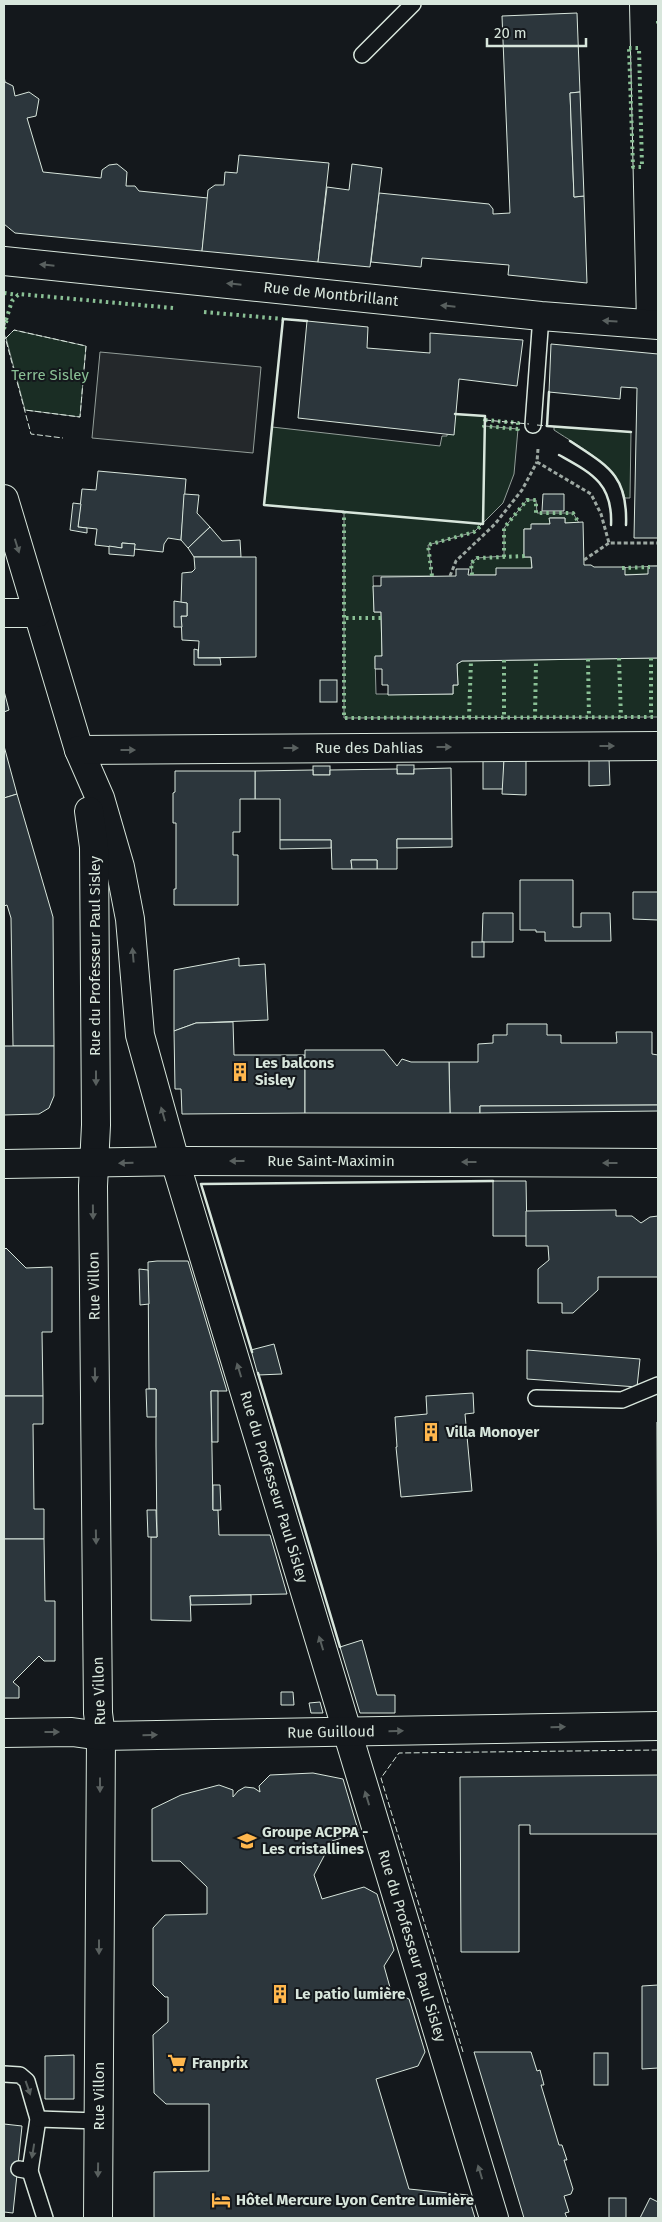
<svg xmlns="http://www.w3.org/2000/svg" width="662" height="2222" font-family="'Fira Sans',sans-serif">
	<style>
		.green { fill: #1a2d24; stroke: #939e99 }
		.parking { fill: #24282b; stroke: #939e99 }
		.building { fill: #2c363c; stroke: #d8e6dc }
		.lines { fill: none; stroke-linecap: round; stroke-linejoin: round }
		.service-casing { stroke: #d8e6dc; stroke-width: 18 }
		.minor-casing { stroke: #d8e6dc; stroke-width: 30 }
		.path { stroke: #9da8a2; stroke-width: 3; stroke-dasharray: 4 2.5; stroke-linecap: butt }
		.service { stroke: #14181c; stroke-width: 15 }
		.minor { stroke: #14181c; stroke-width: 28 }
		.hedge { stroke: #8ac095; stroke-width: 4; stroke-dasharray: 2.5 4; stroke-linecap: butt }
		.fence { stroke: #d8e6dc; stroke-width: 1; stroke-dasharray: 6 2.5; stroke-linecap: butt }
		.wall { stroke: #d8e6dc; stroke-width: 2.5 }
		.oneway { fill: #59605f }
		.labels { text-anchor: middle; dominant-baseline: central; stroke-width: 4; stroke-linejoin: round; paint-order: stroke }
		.street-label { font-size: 15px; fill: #d8e6dc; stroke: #14181c }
		.park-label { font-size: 15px; fill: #8ac095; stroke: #14181c }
		.poi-label { font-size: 15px; font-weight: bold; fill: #d8e6dc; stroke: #14181c; text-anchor: start }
	</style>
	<rect width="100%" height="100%" fill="#14181c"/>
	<g class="green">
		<polygon points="14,330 86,346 80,417 25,410 6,338"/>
		<polygon points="449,414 485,416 485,426 518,429 514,474 503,503 474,532 428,545 432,576 373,576 374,612 381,612 382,656 375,657 376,694 453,694 453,685 458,685 457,664 462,661 658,658 658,717 344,718 344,511 264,505 272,427 440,446 442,436 447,436"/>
		<path d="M 554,427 L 631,432 L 630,498 L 625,498 C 616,464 581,448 554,430 Z"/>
		<polygon points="527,500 536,500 537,513 573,513 579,523 565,523 565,518 550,518 550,524 532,524 531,529 524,529 524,557 531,557 532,575 472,575 471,563 477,558 504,556 504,528"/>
		<polygon points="658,566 658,574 595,575 595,569"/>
	</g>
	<polygon class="parking" points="100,352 261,367 253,453 92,438"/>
	<g class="building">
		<polygon points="577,13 580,92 570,93 574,197 584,196 587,283 508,275 509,265 422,258 421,267 371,262 379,193 489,204 493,209 493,214 510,213 502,16"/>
		<polygon points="4,76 5,82 13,86 15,96 29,92 39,99 36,116 27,118 43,172 101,178 102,170 109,165 117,164 127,172 126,186 135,186 139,191 208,198 202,251 15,233 4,224"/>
		<polygon points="580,92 584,196 574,197 570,93"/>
		<polygon points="239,155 329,163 318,262 202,251 208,190 215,185 224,185 225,172 237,173"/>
		<polygon points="352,164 382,168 370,267 318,262 327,187 349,190"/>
		<polygon points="307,321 368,327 367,348 430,353 430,333 523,340 517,386 459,379 454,435 298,418"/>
		<polygon points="551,344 658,354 658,538 634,538 637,388 621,387 620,399 549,392"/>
		<polygon points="98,471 186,479 181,540 168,538 164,544 163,552 134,549 135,544 122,543 122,548 95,545 97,529 78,527 82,489 96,490"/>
		<polygon points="184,494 199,495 197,513 210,527 188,548 181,540"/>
		<polygon points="543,494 564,494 564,511 542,511"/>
		<polygon points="73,503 81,504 78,527 87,528 87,533 70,530"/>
		<polygon points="549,518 565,518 565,523 583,522 584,565 591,565 594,567 625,567 625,575 648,574 648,566 658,566 658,658 462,661 457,664 458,685 453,685 453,694 388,695 388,685 382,685 382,669 375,669 375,656 382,656 381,612 374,612 373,586 381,586 381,577 456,576 456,569 469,569 468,575 496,575 496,568 532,568 531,557 524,557 524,529 531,529 531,524 550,524"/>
		<polygon points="210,527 222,541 240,540 241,557 194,557 188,548"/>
		<polygon points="122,543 135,544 134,556 109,554 109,546 122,548"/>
		<polygon points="194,557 256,557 256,657 198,658 199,641 182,640 181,616 187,616 187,603 181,603 182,573 192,572 195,569"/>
		<polygon points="174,601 187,603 187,616 181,616 182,627 174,627"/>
		<polygon points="194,649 198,650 198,658 220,658 221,665 194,665"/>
		<rect x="320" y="680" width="17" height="22"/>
		<polygon points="4,691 9,710 4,712"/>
		<polygon points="4,746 17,794 4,798"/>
		<polygon points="589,758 609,758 610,785 589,786"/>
		<rect x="483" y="759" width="21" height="30"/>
		<polygon points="504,759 526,759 526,795 502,794"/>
		<rect x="397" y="765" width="17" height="9"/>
		<rect x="313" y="766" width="17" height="9"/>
		<polygon points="451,768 452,839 397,839 397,869 377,869 377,860 351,860 352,869 332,869 331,840 280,840 280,799 255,799 255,771 313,770 313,775 330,775 330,770 397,769 397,774 414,774 414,769"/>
		<polygon points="175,771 255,771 255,799 240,799 240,832 233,832 233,855 238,855 238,905 174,905 174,889 176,889 176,823 173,823 173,793 175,792"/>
		<polygon points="17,794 53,917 54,1046 13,1046 11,918 7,905 4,906 4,798"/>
		<polygon points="397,839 452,839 452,847 397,848"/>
		<polygon points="280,840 331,840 331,848 280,849"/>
		<polygon points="351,860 377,860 377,869 352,869"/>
		<polygon points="520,880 573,880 573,927 581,927 581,913 610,913 611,941 545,941 545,932 536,932 536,930 520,930"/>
		<polygon points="633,892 658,892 658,920 633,919"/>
		<polygon points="483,913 513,913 513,942 482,942"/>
		<rect x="472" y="942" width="12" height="15"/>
		<polygon points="239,958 239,966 265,964 268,1020 196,1023 174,1031 174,970"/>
		<polygon points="233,1022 234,1055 305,1055 305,1113 182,1114 181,1089 175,1089 174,1031 196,1023"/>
		<polygon points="507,1024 547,1024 547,1035 561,1035 561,1043 617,1043 616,1032 652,1032 652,1054 658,1055 658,1105 480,1106 480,1113 450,1113 449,1062 478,1062 478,1044 493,1043 493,1035 507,1035"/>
		<polygon points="4,1046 54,1046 54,1096 49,1108 39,1114 4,1115"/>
		<polygon points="305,1050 384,1050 397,1066 402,1059 411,1062 449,1062 450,1113 305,1113"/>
		<polygon points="658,1105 658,1111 480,1113 480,1106"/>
		<polygon points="493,1181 526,1181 527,1236 493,1236"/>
		<polygon points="616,1210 616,1216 632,1216 641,1223 650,1217 658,1216 658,1277 598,1277 598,1290 573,1313 562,1313 562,1303 538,1303 538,1269 549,1260 548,1246 526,1246 526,1211"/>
		<polygon points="6,1248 26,1268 52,1267 52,1332 42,1332 43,1396 4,1396 4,1250"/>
		<polygon points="157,1261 188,1261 227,1391 211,1391 213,1510 218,1510 219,1535 270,1535 287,1594 190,1596 191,1621 151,1620 151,1537 157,1537 156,1446 156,1389 149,1389 148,1262"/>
		<polygon points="139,1269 148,1270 149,1304 140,1305"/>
		<polygon points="274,1344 282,1374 258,1375 251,1350"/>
		<polygon points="527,1350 640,1359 637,1387 527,1379"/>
		<polygon points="146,1389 156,1389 156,1417 147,1417"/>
		<polygon points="211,1391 218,1391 218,1442 212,1442"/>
		<polygon points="473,1393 474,1413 465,1414 472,1491 401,1497 396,1447 397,1447 395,1417 427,1414 426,1396"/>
		<polygon points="4,1396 43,1396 43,1424 33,1424 34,1509 44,1509 44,1539 4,1539"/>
		<polygon points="657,1422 658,1422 658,1686"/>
		<polygon points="213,1485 220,1485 221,1510 213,1510"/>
		<polygon points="147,1510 156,1510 157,1537 148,1537"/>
		<polygon points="4,1539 44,1539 45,1601 55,1601 55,1661 44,1661 39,1656 13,1682 19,1687 19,1698 4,1698"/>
		<polygon points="251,1595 251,1604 191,1605 190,1596"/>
		<polygon points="362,1640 377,1695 395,1695 395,1713 360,1713 340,1647"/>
		<polygon points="281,1692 293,1692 294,1705 281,1705"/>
		<polygon points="320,1702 323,1713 311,1713 309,1703"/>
		<polygon points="313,1773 343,1779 359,1833 332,1841 314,1875 322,1899 364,1887 377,1894 394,1950 384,1966 391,1991 409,1999 425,2052 418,2066 376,2079 409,2189 468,2195 475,2218 154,2218 154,2172 209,2171 209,2104 166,2104 154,2093 153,2035 168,2022 168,1997 165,1997 153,1985 153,1928 165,1915 207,1914 207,1887 180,1861 152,1861 152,1809 181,1795 219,1785 233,1790 233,1797 238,1791 245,1787 254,1788 260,1792 259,1786 270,1775"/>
		<polygon points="658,1775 658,1834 530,1834 530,1825 519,1825 519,1952 461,1952 460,1777"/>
		<polygon points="658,1985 658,2068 642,2069 642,1986"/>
		<polygon points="474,2052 531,2052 537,2071 540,2070 544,2085 541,2085 559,2145 562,2145 567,2160 564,2160 573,2189 571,2194 564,2196 569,2212 565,2213 567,2218 524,2218"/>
		<rect x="594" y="2053" width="14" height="32"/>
		<polygon points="74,2055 74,2099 45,2099 45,2056"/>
		<polygon points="4,2124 22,2126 13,2213 4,2212"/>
		<rect x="609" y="2198" width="17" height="20"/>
		<polygon points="650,2198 658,2202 658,2218 640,2218"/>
	</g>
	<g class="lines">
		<g class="service-casing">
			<g id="service">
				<polyline points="362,55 413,4"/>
				<polyline points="533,425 541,316"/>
				<polyline points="536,1398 622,1400 658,1385"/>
				<polyline points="4,2074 20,2075 27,2081 38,2119 30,2171 19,2169"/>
				<polyline points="38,2119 98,2121"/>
				<polyline points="30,2171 45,2218"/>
			</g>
		</g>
		<g class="minor-casing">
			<g id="minor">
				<polyline points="644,4 651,324"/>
				<polyline points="4,261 541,316 658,325"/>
				<polyline points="4,499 79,750 100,798 120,867 130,919 140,1035 175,1161 494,2218"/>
				<polyline points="4,613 37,613"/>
				<polyline points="79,750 658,746"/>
				<polyline points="89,811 94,847 96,1125 93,1186 98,1713 101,1736 98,2218"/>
				<polyline points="4,1164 187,1161 658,1163"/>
				<polyline points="4,1733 72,1732 101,1736 658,1726"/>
			</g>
		</g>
		<g class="path">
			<polyline points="538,449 537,462 591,494 601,514 609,543 658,543"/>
			<polyline points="584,560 609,543"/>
			<polyline points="450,576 456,561 495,524 522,490 537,462"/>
		</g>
		<use href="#service" class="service"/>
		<use href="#minor" class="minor"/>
		<g class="hedge">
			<polyline points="658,21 658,25"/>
			<polygon points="629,48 639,48 642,167 633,167"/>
			<polyline points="4,293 18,295"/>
			<polyline points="204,312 283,319"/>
			<polyline points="6,320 12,301 19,294 173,308"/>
			<polyline points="4,329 7,319"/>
			<polygon points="485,420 518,423 518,429 484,426"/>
			<polyline points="344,511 344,718 658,717"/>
			<polyline points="504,557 504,528 527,500 536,500 536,513 573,513 579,523"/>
			<polyline points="622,568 650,567"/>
			<polyline points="472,575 471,563 477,558 527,556"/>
			<polyline points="432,576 428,545 474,532 483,524"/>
			<polyline points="346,618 381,618"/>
			<polyline points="619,658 621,718"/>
			<polyline points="651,658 651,717"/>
			<polyline points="588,659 589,718"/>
			<polyline points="504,660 504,719"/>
			<polyline points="469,718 471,661"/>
			<polyline points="535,718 536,660"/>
		</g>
		<g class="fence">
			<polyline points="4,329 6,320"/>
			<polyline points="4,333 31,434 63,438"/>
			<polyline points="6,338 14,330 86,346 80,417 25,410"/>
			<polyline points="485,420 529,424"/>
			<polyline points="537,425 547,426"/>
			<polyline points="463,2052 381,1778 399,1753 658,1750"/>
		</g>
		<g class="wall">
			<polyline points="307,321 283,319 264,505 483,524 485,416 455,414"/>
			<polyline points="549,392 547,426 631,432"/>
			<path d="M 570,441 C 608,466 628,475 626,525"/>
			<path d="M 559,455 C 591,473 613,483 611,525"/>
			<polyline points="252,1352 201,1184 493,1181"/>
			<polyline points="258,1373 340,1647"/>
		</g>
	</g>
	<defs><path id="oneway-solid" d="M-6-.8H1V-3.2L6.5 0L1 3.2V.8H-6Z" transform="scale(1.25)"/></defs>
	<g class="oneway">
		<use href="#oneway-solid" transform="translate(47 265) rotate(-174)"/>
		<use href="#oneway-solid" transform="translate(234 284) rotate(-174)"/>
		<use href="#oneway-solid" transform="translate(448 306) rotate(-174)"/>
		<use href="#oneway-solid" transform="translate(610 321) rotate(-176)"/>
		<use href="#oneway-solid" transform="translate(17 546) rotate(73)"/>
		<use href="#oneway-solid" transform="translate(607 746)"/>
		<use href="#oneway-solid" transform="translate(444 747)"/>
		<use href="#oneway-solid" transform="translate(291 748)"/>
		<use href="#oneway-solid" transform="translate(128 750)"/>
		<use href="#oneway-solid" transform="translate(133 955) rotate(-95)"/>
		<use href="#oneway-solid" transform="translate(96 1078) rotate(90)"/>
		<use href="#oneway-solid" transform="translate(163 1114) rotate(-106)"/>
		<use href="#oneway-solid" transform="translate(237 1161) rotate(-180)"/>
		<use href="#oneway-solid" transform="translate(469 1162) rotate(-180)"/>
		<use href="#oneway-solid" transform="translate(126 1163) rotate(178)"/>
		<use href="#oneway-solid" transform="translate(610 1163) rotate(-180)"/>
		<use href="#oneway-solid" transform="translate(93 1212) rotate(89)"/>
		<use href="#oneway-solid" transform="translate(239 1370) rotate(-107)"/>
		<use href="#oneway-solid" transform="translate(95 1375) rotate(89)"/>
		<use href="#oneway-solid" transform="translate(96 1537) rotate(89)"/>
		<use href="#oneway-solid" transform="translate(321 1643) rotate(-107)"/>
		<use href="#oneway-solid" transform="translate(558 1727) rotate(-1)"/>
		<use href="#oneway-solid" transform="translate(396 1731) rotate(-1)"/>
		<use href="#oneway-solid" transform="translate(52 1732)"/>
		<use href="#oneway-solid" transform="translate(150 1735) rotate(-1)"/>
		<use href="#oneway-solid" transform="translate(100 1785) rotate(90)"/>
		<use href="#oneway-solid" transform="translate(367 1798) rotate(-107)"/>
		<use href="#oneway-solid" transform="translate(99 1947) rotate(90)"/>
		<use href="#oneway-solid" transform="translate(28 2088) rotate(71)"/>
		<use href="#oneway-solid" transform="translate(33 2151) rotate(99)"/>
		<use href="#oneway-solid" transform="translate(98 2170) rotate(91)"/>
		<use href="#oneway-solid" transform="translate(480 2172) rotate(-107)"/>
	</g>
	<defs>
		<g id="building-bare" transform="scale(1.5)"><path d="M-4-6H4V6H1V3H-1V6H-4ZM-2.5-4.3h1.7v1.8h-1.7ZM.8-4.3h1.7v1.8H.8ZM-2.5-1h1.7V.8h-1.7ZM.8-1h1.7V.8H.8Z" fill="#ffb74d" stroke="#14181c" stroke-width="2.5" paint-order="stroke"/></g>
		<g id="school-bare" transform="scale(1.5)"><path d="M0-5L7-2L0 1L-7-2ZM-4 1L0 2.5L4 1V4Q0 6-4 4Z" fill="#ffb74d" stroke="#14181c" stroke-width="2.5" paint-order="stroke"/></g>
		<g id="supermarket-bare" transform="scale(1.5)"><path d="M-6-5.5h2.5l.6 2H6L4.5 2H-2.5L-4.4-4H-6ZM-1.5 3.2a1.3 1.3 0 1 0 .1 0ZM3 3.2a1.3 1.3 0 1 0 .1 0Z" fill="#ffb74d" stroke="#14181c" stroke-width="2.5" paint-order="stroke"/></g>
		<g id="hotel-bare" transform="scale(1.5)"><path d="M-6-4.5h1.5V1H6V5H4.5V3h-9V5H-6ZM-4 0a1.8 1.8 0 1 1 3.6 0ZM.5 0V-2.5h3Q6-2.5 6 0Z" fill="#ffb74d" stroke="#14181c" stroke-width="2.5" paint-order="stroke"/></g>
	</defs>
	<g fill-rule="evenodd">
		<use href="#building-bare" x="240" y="1072"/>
		<use href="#building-bare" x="431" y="1432"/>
		<use href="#school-bare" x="247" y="1841"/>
		<use href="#building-bare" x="280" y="1994"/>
		<use href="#supermarket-bare" x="177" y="2063"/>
		<use href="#hotel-bare" x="221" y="2200"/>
	</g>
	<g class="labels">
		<g class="street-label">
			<text transform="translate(331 294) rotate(6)">Rue de Montbrillant</text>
			<text x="369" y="748">Rue des Dahlias</text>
			<text transform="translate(95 956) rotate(-90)">Rue du Professeur Paul Sisley</text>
			<text x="331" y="1161">Rue Saint-Maximin</text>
			<text transform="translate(94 1286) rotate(-91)">Rue Villon</text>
			<text transform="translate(274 1487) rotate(73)">Rue du Professeur Paul Sisley</text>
			<text transform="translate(99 1691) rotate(-92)">Rue Villon</text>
			<text transform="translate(331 1732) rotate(-1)">Rue Guilloud</text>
			<text transform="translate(412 1946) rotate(73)">Rue du Professeur Paul Sisley</text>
			<text transform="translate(99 2096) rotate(-90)">Rue Villon</text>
		</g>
		<g class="park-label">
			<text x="50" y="375">Terre Sisley</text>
		</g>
		<g class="poi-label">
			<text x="255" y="1063">Les balcons<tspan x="255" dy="17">Sisley</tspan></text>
			<text x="446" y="1432">Villa Monoyer</text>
			<text x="262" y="1832">Groupe ACPPA -<tspan x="262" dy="17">Les cristallines</tspan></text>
			<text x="295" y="1994">Le patio lumière</text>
			<text x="192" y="2063">Franprix</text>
			<text x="236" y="2200">Hôtel Mercure Lyon Centre Lumière</text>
		</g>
	</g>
	<rect width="662" height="2222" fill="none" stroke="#d8e6dc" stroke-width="10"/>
	<path d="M487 38v8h99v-8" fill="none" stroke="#d8e6dc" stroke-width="2.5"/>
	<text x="494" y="38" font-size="15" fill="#d8e6dc" stroke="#14181c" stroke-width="4" paint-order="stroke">20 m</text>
</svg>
